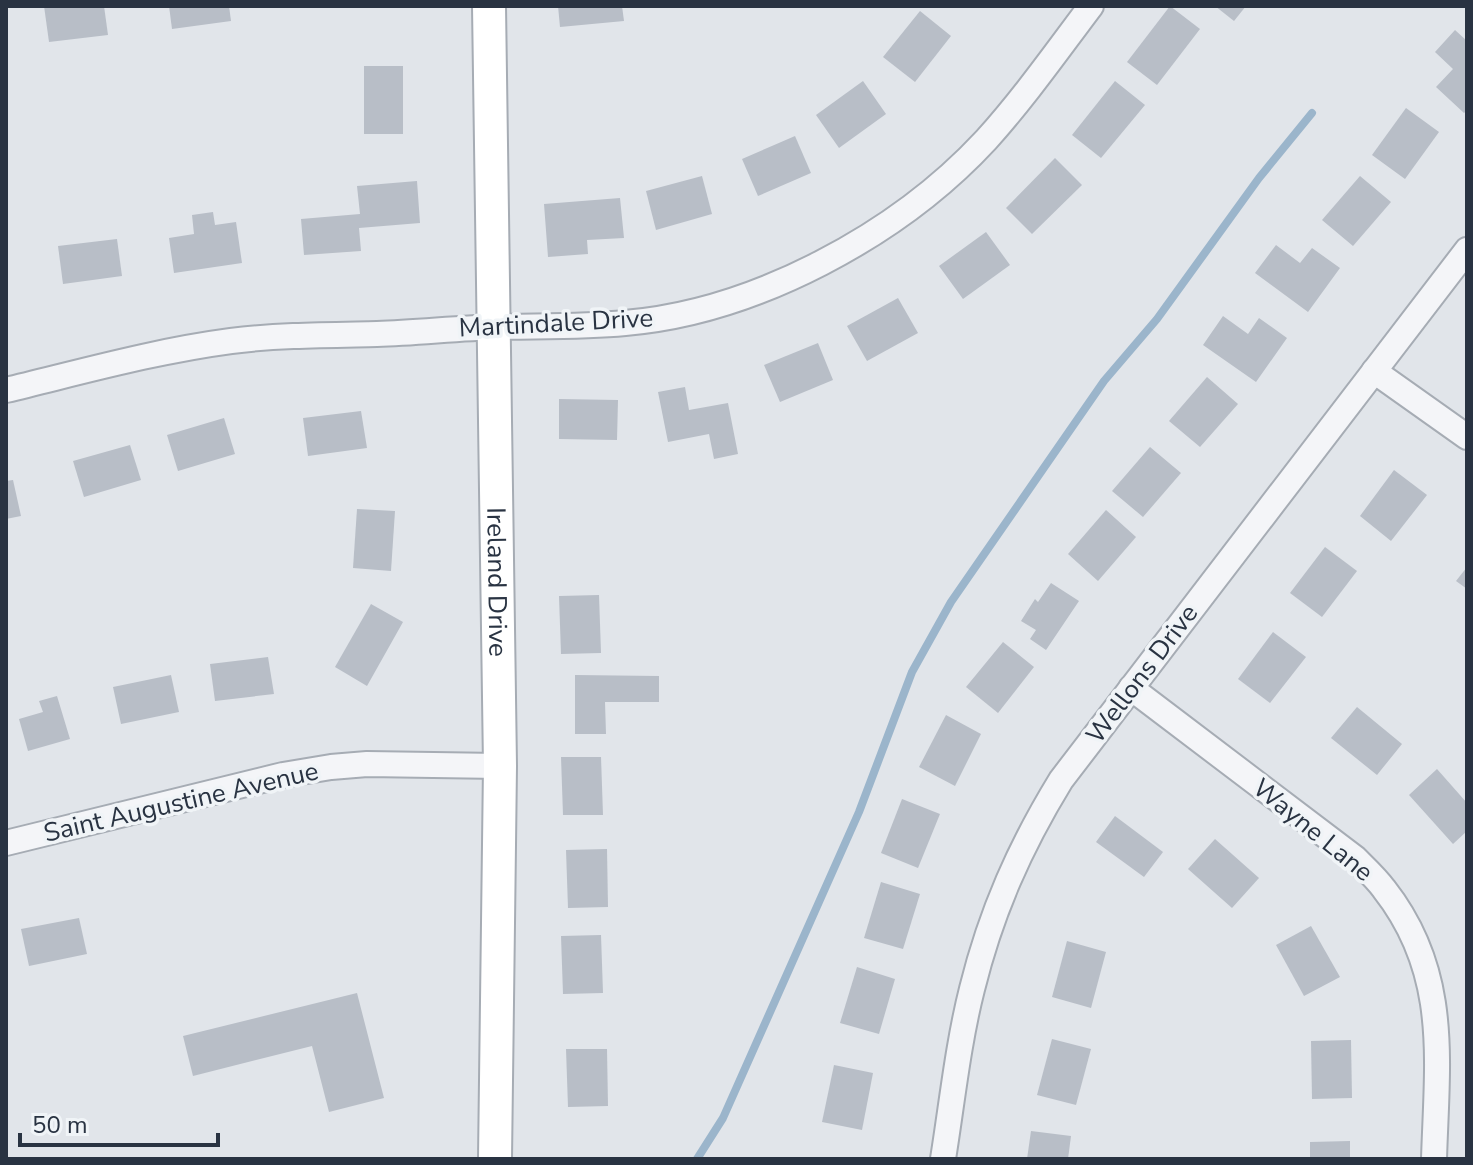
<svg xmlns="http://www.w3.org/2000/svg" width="1473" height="1165" font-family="'Nunito Sans',sans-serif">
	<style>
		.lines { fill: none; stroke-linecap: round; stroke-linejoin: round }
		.stream { stroke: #9bb5cb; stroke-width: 8 }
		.building { fill: #b8bec7 }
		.street-casing { stroke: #a6acb4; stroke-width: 28 }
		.secondary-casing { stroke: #a6acb4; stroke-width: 36 }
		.street { stroke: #f4f5f8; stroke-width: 24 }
		.secondary { stroke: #fff; stroke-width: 32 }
		.labels { text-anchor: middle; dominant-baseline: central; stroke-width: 7; stroke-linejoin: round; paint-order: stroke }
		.street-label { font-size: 26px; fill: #293342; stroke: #f0f4f7 }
	</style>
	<rect width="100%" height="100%" fill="#e1e5ea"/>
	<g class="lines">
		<polyline class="stream" points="697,1159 723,1118 859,812 912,672 951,602 1104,381 1157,319 1259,178 1312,113"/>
	</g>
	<g class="building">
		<polygon points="44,6 104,6 108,35 49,42"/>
		<polygon points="169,6 229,6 231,21 172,29"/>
		<polygon points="558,6 622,6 624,21 560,27"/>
		<polygon points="1170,6 1200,29 1157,85 1127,62"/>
		<polygon points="1215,6 1246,6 1234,21"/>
		<polygon points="920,11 951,36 915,82 883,57"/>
		<polygon points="1455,30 1467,41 1467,110 1464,113 1436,87 1453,69 1435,52"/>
		<rect x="364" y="66" width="39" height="68"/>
		<polygon points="863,81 886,114 839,148 816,115"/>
		<polygon points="1115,81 1145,105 1101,158 1072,135"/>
		<polygon points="1406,108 1439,132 1405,179 1372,155"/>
		<polygon points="795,136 811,173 758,196 742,159"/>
		<polygon points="1055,158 1082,185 1032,234 1006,208"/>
		<polygon points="702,176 712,214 656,230 646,191"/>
		<polygon points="1360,176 1391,202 1353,246 1322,220"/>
		<polygon points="417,181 420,223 359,228 361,251 304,255 301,219 360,214 357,186"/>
		<polygon points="620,198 624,238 587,240 588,254 548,257 544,204"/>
		<polygon points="213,212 215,225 236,222 242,263 174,273 169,238 194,234 192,215"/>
		<polygon points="986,232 1010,265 963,299 939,266"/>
		<polygon points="117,239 122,276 63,284 58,246"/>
		<polygon points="1276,245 1300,263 1312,248 1340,268 1308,312 1255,273"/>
		<polygon points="898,298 918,333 867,361 847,326"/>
		<polygon points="1223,316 1248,334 1259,318 1287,338 1256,382 1203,345"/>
		<polygon points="818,343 833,380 780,402 764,365"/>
		<polygon points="1207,377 1238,404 1200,447 1169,421"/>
		<polygon points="685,387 689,410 728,403 738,454 714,459 709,434 668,442 658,392"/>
		<polygon points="559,399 618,400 617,440 559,439"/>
		<polygon points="361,411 367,448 308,456 303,418"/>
		<polygon points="224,418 235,454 178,471 167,435"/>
		<polygon points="130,445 141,480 84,497 73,461"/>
		<polygon points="1150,447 1181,473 1143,517 1112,491"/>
		<polygon points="1394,470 1427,495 1391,541 1360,516"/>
		<polygon points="13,480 21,516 6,519 6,481"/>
		<polygon points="357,509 395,511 391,571 353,568"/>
		<polygon points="1106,510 1136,537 1098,581 1068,554"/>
		<polygon points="1325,547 1357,571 1322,617 1290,593"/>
		<polygon points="1467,567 1467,589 1456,581"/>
		<polygon points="1051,583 1079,601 1046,650 1030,639 1036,630 1021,621 1035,599 1038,602"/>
		<polygon points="599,595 601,653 561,654 559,596"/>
		<polygon points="371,604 403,622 367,686 335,667"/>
		<polygon points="1273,632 1306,657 1270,703 1238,679"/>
		<polygon points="1003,642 1034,667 998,713 966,687"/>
		<polygon points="268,657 274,694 215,701 210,664"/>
		<polygon points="171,675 179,712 121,724 113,687"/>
		<polygon points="575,675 659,676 659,702 605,702 606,734 575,734"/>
		<polygon points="57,696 70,739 28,751 19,719 43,712 39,701"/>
		<polygon points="1357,707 1402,744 1377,775 1331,738"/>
		<polygon points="946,715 981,734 955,786 919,767"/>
		<polygon points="561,757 601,757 603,815 563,815"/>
		<polygon points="1437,769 1467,803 1467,831 1453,844 1409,795"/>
		<polygon points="902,799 940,814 918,868 881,853"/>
		<polygon points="1115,816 1163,852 1144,877 1096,842"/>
		<polygon points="1215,839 1259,878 1232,908 1188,869"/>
		<polygon points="607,849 608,907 568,908 566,850"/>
		<polygon points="881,882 920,894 903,949 864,938"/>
		<polygon points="79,918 87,954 29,966 21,929"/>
		<polygon points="1311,926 1340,977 1304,996 1276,945"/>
		<polygon points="601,935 603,993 563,994 561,936"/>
		<polygon points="1067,941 1106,952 1091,1008 1052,997"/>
		<polygon points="857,967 895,979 879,1034 840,1023"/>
		<polygon points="357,993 384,1098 329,1112 312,1046 193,1076 183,1036"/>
		<polygon points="1052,1039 1091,1049 1076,1105 1037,1095"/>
		<polygon points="1351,1040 1352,1098 1312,1099 1311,1041"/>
		<polygon points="566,1049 607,1049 608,1106 568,1107"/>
		<polygon points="834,1065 873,1073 862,1130 822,1122"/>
		<polygon points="1031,1131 1071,1136 1068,1159 1027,1159"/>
		<polygon points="1350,1141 1350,1159 1310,1159 1310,1142"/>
	</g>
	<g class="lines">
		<g class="street-casing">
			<g id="street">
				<polyline points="1374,371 1467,437"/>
				<path d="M 6,390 C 81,372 155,351 231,341 C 279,335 328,335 377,334 C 417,333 457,328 498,327 C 540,326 583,327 625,323 C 755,312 898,235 986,140 C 1024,98 1057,51 1091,6"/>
				<path d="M 1131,688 L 1355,858 C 1365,868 1376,878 1384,889 C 1450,973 1437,1060 1434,1159"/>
				<polyline points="6,843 283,775 331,767 367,764 500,766"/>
				<path d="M 943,1159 C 952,1103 958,1044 972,989 C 991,912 1020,847 1061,780 L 1467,250"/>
			</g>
		</g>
		<g class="secondary-casing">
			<g id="secondary">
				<path id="s1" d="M 489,6 L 500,766 L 495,1159"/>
			</g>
		</g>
		<use href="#street" class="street"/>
		<use href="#secondary" class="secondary"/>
	</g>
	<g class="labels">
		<g class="street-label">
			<text transform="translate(556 323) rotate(-3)">Martindale Drive</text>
			<text stroke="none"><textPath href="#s1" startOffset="576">Ireland Drive</textPath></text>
			<text transform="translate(1142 674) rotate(-53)">Wellons Drive</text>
			<text transform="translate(181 802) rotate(-13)">Saint Augustine Avenue</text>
			<text transform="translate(1313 830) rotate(39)">Wayne Lane</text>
		</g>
	</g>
	<rect width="1473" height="1165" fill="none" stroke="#293342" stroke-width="16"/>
	<path d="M20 1133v12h198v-12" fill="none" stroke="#293342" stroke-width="4"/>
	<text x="32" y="1133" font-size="24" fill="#293342" stroke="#f0f4f7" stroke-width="6" paint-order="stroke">50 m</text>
</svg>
